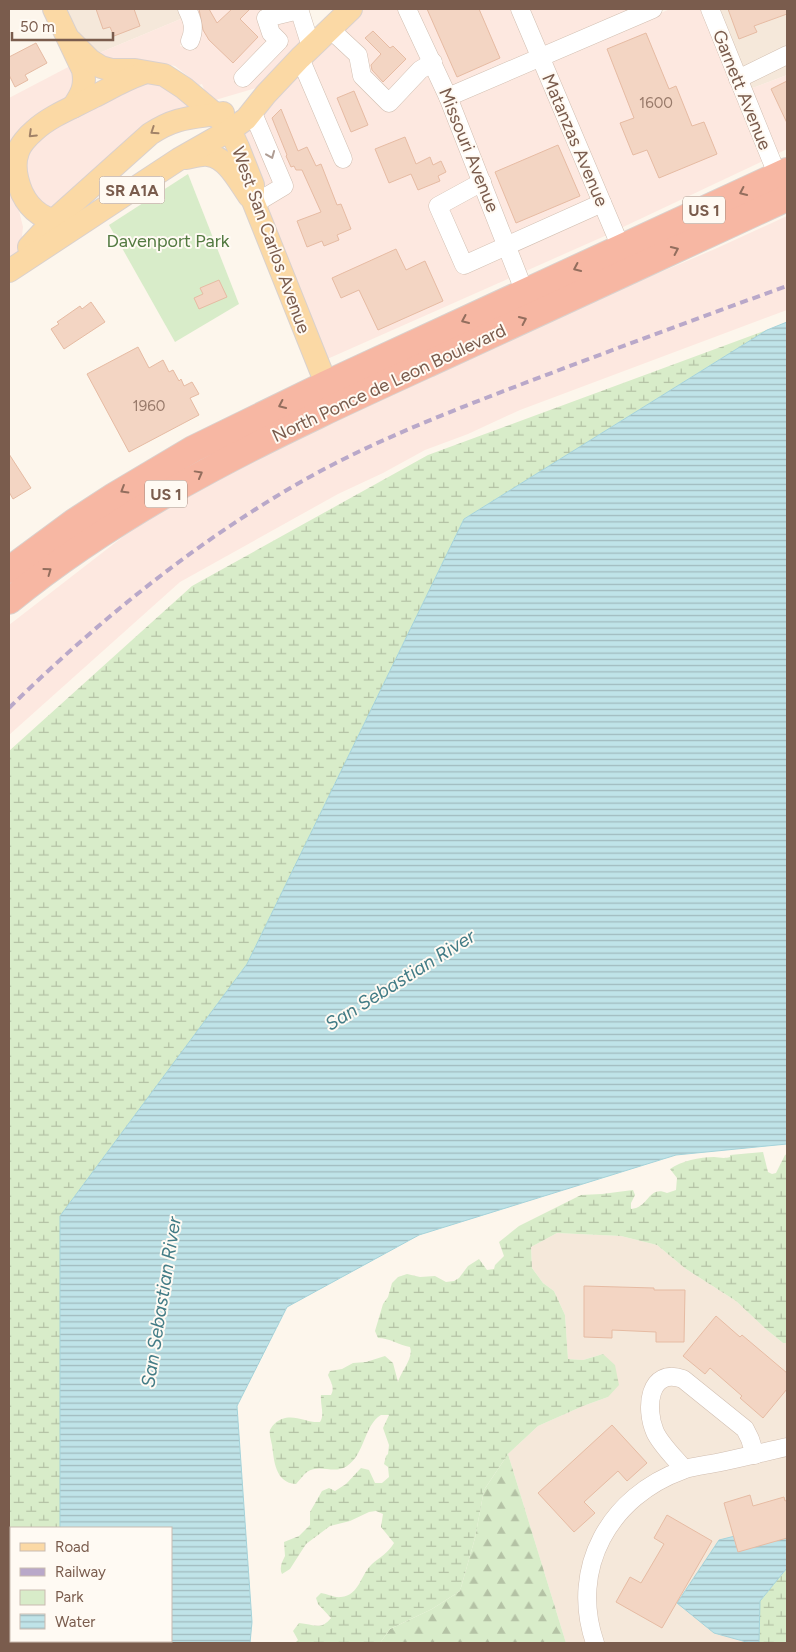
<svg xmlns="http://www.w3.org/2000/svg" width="796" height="1652" font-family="Figtree,sans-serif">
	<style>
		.residential { fill: #f5e8da }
		.commercial { fill: #fde8e0 }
		.forest { fill: url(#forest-firs) }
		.wetland { fill: url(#wetland-marsh) }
		.park { fill: #d8ecc9 }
		.water { fill: url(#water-rules); stroke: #a5d3da }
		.building { fill: #f3d5c3; stroke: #e6bba3 }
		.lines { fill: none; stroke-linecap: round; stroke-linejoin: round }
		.minor-casing { stroke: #d1beb0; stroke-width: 19 }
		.major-casing { stroke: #dad1cd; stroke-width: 24 }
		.highway-casing { stroke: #dad1cd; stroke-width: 28 }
		.minor { stroke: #fff; stroke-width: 18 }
		.major { stroke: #fbd9a5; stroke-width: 22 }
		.highway { stroke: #f7b7a3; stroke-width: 26 }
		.rail { stroke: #b9a8c9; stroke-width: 4; stroke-dasharray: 8 5; stroke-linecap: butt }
		.oneway { stroke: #a18267 }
		.oneway2 { stroke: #af9d94 }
		.oneway3 { stroke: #936e5e }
		.labels { text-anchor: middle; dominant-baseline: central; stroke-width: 4; stroke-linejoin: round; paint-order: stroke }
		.number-label { font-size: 15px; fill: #987a6a }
		.shield { fill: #fffaf3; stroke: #a28b7f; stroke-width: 1 }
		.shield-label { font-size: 16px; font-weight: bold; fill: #7a5c4d }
		.street-label { font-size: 18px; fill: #7a5c4d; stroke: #fffaf3 }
		.park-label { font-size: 18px; fill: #537a41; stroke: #fffaf3 }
		.water-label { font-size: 19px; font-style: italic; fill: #437c86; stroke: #fffaf3 }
	</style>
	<defs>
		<pattern id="forest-firs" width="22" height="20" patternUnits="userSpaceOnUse" patternTransform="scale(1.25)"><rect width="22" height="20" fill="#d8ecc9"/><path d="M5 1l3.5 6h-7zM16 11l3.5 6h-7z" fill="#b4c2a5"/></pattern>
		<pattern id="wetland-marsh" width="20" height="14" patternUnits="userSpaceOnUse" patternTransform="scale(1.25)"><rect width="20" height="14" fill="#d8ecc9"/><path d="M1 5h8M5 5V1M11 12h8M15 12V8" fill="none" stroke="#b4c2a5"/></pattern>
		<pattern id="water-rules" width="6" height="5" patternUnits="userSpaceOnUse" patternTransform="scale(1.25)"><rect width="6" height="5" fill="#bfe3e8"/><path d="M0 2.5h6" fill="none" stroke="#a0bbbe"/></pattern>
	</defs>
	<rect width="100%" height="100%" fill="#fdf6ec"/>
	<g class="residential">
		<polygon points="65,9 179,9 183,18 92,56 86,49"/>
		<polygon points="718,9 787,9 787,75 750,89"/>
		<polygon points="557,1233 621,1236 657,1245 686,1269 736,1301 767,1330 783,1343 787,1343 787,1440 760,1446 688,1374 648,1381 642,1410 672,1467 644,1481 579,1591 580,1617 587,1643 566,1643 508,1454 538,1426 583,1406 608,1397 603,1354 583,1360 568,1359 565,1315 554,1291 543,1283 532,1268 531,1247"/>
		<polygon points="663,1386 678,1386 738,1434 745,1450 688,1462 663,1431 657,1410 661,1388"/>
		<polygon points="787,1454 787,1523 719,1540 715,1633 750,1643 604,1643 596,1614 595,1590 602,1556 612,1534 643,1499 687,1476"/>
	</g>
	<g class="commercial">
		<polygon points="196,9 290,9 303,46 259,87 212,101 204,89 202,84 199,85 175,66 163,63 134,63 92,56 183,18 186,30 180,46 195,50 202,29 199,15"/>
		<polygon points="360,9 511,9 607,235 325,360 268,215 240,131"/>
		<polygon points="528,9 636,9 545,47"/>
		<polygon points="670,9 701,9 763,161 621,228 550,60"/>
		<polygon points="74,64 76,77 67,97 9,164 9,98"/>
		<polygon points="787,75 787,149 777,154 750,89"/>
		<polygon points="149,76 191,107 51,213 34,199 24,165 30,146 39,135"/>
		<polygon points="9,170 23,227 21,245 18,248 19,250 16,257 9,262"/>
		<polygon points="787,216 787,310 520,410 468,434 425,450 383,473 338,494 180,582 9,735 9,625 142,522 280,443 529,328 715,249"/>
	</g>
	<polygon class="forest" points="508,1454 566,1643 380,1643 390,1629 432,1609 460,1591 475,1538 484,1490"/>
	<g class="wetland">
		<polygon points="767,330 464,519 247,964 60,1216 60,1528 11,1528 11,1641 48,1641 46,1643 9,1643 9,751 192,586 428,455"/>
		<path d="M 763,1152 L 768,1172 L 772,1174 L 776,1173 L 785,1155 L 787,1154 L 787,1343 L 783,1343 L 767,1330 L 736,1301 L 686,1269 L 657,1245 L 621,1236 L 557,1233 L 531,1247 L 532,1268 L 543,1283 L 554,1291 L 565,1315 L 568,1359 L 583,1360 L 603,1354 L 615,1365 L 619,1385 L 608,1397 L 583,1406 L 538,1426 L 508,1454 L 484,1490 L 475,1538 L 460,1591 L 432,1609 L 390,1629 L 380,1643 L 295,1643 L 298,1640 L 293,1631 L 299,1623 C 313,1624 321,1631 331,1618 L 318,1604 L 316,1598 L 321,1593 C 328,1594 335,1598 341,1597 C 360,1595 360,1575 372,1564 C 380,1557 388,1553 394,1543 L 381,1527 L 383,1514 L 376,1511 L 369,1512 L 350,1521 L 330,1526 L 306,1544 L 290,1569 L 282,1574 C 279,1568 282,1562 285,1556 L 284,1542 L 299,1536 L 310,1525 L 310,1512 L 322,1491 L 329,1488 L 335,1491 L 346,1484 L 361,1468 L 369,1470 L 375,1483 L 382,1483 L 389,1477 L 388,1467 L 384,1464 L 386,1456 L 388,1454 L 389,1445 L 383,1428 L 389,1415 L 381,1415 C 364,1425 365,1454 347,1466 C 334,1475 320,1463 307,1472 C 303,1475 300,1480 296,1484 C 275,1483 274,1460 272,1445 C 271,1440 269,1434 270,1430 C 273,1424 277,1421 282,1419 C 295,1414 307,1423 320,1422 C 325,1415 320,1404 321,1395 L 331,1395 C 335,1387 331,1383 328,1375 L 330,1371 L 342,1369 L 353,1363 L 366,1362 L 385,1356 L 393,1363 L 398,1382 C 401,1371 414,1358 410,1347 C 398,1345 390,1338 378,1338 L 375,1331 L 383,1304 L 388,1297 L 392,1283 L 398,1277 L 407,1274 L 420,1277 L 435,1276 L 446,1282 L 454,1281 L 459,1278 L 468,1266 L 479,1259 L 487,1270 L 494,1269 L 495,1265 L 504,1256 L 499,1242 L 519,1226 L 581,1195 L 602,1194 L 633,1190 L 635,1195 L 631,1203 L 631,1209 C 649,1208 648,1185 667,1193 L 676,1190 L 677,1178 L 670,1169 C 681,1161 700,1157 714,1157 C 719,1157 723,1159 730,1157 L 730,1155 Z"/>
		<polygon points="787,1568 787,1643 759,1643 760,1601"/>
	</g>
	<polygon class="park" points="188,174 239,304 175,342 109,225"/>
	<g class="water">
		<polygon points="787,322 787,1144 676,1155 419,1235 287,1307 237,1406 252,1622 250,1643 46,1643 48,1641 171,1641 171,1528 60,1528 60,1216 247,964 464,519 767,330"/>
		<polygon points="787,1523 787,1568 760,1601 759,1643 750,1643 714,1633 677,1603 719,1540"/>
	</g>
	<g class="building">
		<polygon points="96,9 134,9 140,26 114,36 110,27 103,29"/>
		<polygon points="199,9 209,9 217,23 232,9 250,9 240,19 258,37 233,63 209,40 203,30"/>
		<polygon points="427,9 479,9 500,58 457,77"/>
		<polygon points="728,9 787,9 787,14 754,26 757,32 739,39"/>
		<polygon points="373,31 390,48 393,46 406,59 383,82 372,70 371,65 381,54 365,38"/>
		<polygon points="646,33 669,89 676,86 692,126 704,122 717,154 659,178 647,150 633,155 620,123 634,118 607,49"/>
		<polygon points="36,43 47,63 25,75 28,80 15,87 9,75 9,57"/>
		<polygon points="787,81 787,123 771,89"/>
		<polygon points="354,91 368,125 351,132 337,98"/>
		<polygon points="281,109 298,151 307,147 316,166 321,164 337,205 341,204 351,229 337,235 339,240 324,246 322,241 307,247 297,221 321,212 302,170 296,170 294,166 291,167 286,156 287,155 272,118"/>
		<polygon points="405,137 416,164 430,157 433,165 441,161 446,172 438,176 440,181 418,190 411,174 389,183 375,149"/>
		<polygon points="558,145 580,196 516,223 495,172"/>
		<polygon points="396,249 406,270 425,261 443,301 378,330 359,290 341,298 332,278"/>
		<polygon points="219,280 227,297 199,309 194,298 203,294 200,288"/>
		<polygon points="91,302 105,322 64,349 51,329 59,324 57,322 80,306 82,309"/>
		<polygon points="138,347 149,368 163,360 169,372 173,370 179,381 181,379 184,386 192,382 199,394 190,398 199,415 129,452 87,374"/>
		<polygon points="9,454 31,488 13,499 9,492"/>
		<polygon points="584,1286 654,1288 654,1290 685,1290 684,1342 656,1342 656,1332 612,1330 612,1338 584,1337"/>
		<polygon points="716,1316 740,1337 742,1335 787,1373 787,1389 763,1418 740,1398 742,1396 710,1368 705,1374 683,1356"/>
		<polygon points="612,1425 647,1463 627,1481 618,1471 584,1502 595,1513 574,1532 538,1493"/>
		<polygon points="750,1495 753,1506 784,1497 785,1501 787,1500 787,1538 738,1552 724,1503"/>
		<polygon points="667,1515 712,1541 662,1628 616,1602 630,1577 641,1583 664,1544 654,1538"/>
	</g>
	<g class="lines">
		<g class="minor-casing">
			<g id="minor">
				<path d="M 187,9 C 193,21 195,29 190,41"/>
				<polyline points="299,9 311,47"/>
				<polyline points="407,9 448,97 525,293"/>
				<polyline points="520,9 625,257"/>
				<polyline points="710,9 781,184"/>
				<polyline points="330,29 358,55 362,76 389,103 420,70 433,62"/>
				<polyline points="300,58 343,159"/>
				<polyline points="243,78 279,41 271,33 266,18 299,10"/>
				<polyline points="738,79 787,55"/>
				<polyline points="448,97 653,9"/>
				<polyline points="252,111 284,186 254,204"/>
				<polyline points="482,182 438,206 464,265 602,203"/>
				<path d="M 684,1469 C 675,1458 661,1445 655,1432 C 645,1409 648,1367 683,1379 L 745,1429 L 750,1439 L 755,1455"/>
				<path d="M 595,1643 C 569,1568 610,1496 683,1470 C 693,1466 706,1465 716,1463 C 740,1458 764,1452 787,1447"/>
			</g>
		</g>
		<g class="major-casing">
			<g id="major">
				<path d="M 54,9 L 83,70 C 86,86 82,94 73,107"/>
				<polyline points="71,41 90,60 101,67 112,70 135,70 164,75 184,88 215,114 230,130 238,147 253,185 253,201 333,401"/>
				<path d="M 185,158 C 192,157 201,154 208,155 C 227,157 239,182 249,196"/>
				<path d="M 67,223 C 46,221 31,212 22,193 C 17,181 13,165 18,152 C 20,145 28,136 34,131 C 50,116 74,107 93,97 C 109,89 124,80 141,74"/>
				<path d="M 29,247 L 53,221 L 150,134 C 177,116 193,118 223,113"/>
				<polyline points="9,271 179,159 230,130 246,119 266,94 300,58 351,9"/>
			</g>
		</g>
		<g class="highway-casing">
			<g id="highway">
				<polyline points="9,570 74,522 114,496 193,449 326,384 787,171"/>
				<path d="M 9,601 C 135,498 284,430 430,363 C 550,308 668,253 787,198"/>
			</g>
		</g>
		<use href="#minor" class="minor"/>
		<use href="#major" class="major"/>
		<use href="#highway" class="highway"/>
		<path class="rail" d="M 9,708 C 95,624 188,548 292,487 C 367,443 449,412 530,381 C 615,349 701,317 787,286"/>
	</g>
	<defs><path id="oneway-chevron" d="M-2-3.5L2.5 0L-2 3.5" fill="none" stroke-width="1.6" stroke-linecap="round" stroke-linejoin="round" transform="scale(1.25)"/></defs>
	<g class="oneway">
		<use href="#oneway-chevron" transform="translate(154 131) rotate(146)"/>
		<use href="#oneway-chevron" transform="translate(32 134) rotate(136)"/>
	</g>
	<use class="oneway2" href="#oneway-chevron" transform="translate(271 155) rotate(68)"/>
	<g class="oneway3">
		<use href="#oneway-chevron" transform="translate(743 192) rotate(155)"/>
		<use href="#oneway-chevron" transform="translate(675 250) rotate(-25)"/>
		<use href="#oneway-chevron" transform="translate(577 268) rotate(155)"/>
		<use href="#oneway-chevron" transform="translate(465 320) rotate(156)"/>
		<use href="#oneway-chevron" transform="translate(523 320) rotate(-25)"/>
		<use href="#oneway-chevron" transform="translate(282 405) rotate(155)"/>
		<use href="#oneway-chevron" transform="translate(199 474) rotate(-29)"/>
		<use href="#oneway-chevron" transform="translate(124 490) rotate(149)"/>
		<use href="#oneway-chevron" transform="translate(48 571) rotate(-36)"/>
	</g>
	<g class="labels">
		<g class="number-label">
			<text x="656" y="103">1600</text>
			<text x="149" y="406">1960</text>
		</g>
		<g class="shield">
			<rect x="99.5" y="176.5" width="65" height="27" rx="4"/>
			<rect x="683" y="196.5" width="42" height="27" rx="4"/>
			<rect x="145" y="480.5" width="42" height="27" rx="4"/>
		</g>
		<g class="shield-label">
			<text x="132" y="190">SR A1A</text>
			<text x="704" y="210">US 1</text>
			<text x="166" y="494">US 1</text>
		</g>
		<g class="street-label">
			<text transform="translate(742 90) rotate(68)">Garnett Avenue</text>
			<text transform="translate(575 140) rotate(67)">Matanzas Avenue</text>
			<text transform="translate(469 150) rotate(68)">Missouri Avenue</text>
			<text transform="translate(271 240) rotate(70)">West San Carlos Avenue</text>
			<text transform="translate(389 383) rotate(-25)">North Ponce de Leon Boulevard</text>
		</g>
		<g class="park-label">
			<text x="168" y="241">Davenport Park</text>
		</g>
		<g class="water-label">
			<text transform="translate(400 980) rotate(-32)">San Sebastian River</text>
			<text transform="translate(161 1302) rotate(-81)">San Sebastian River</text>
		</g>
	</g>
	<rect width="796" height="1652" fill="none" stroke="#7a5c4d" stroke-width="20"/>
	<rect x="10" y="1527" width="162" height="115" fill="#fffaf3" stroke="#cabbb1"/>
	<rect x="20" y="1543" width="25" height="8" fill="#fbd9a5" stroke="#cabbb1"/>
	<text x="55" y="1552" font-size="15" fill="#7a5c4d">Road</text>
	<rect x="20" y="1568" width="25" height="8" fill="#b9a8c9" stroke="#cabbb1"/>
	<text x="55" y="1577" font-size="15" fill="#7a5c4d">Railway</text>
	<rect x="20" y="1590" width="25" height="15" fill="#d8ecc9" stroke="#cabbb1"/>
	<text x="55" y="1602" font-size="15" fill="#7a5c4d">Park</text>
	<rect x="20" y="1614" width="25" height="15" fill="url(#water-rules)" stroke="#cabbb1"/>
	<text x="55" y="1627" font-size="15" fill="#7a5c4d">Water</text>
	<path d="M12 32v8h101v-8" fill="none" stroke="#7a5c4d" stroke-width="2.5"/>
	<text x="20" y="32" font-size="15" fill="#7a5c4d" stroke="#fffaf3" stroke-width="4" paint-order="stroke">50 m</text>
</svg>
